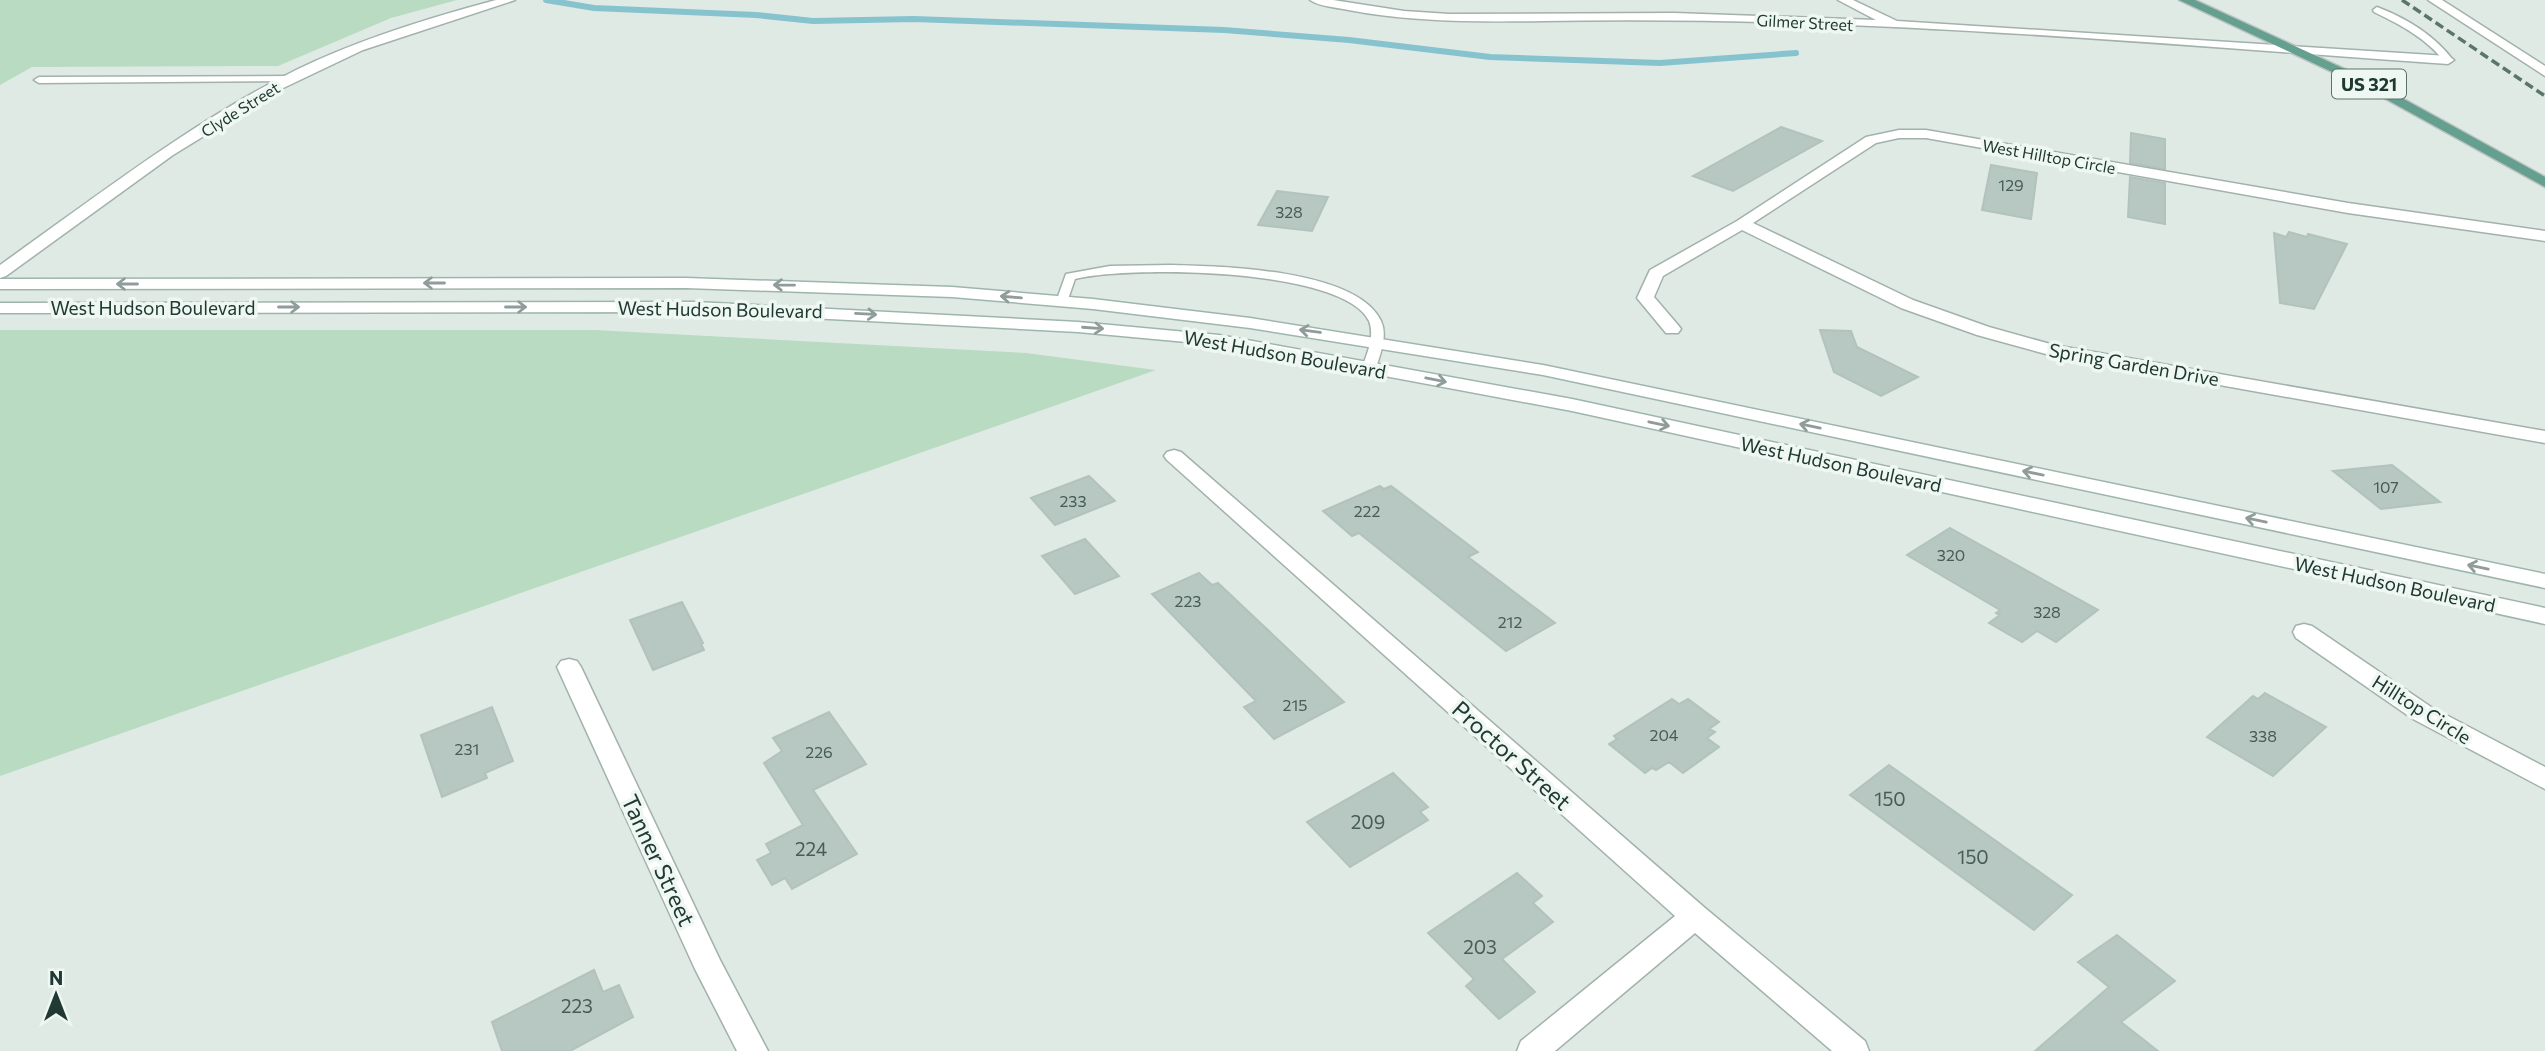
<svg xmlns="http://www.w3.org/2000/svg" width="2545" height="1051" font-family="Commissioner,sans-serif">
	<style>
		.green { fill: #b8dbc1 }
		.lines { fill: none; stroke-linecap: round; stroke-linejoin: round }
		.stream { stroke: #87c3cf; stroke-width: 6 }
		.building { fill: #b7c7c1; stroke: #b1c3bc; stroke-width: 2 }
		.service-casing { stroke: #a2b1ac; stroke-width: 3 }
		.minor-casing { stroke: #a2b1ac; stroke-width: 3 }
		.secondary-casing { stroke: #9eb5ad; stroke-width: 3 }
		.primary-casing { stroke: #bcc4c2; stroke-width: 3 }
		.service { fill: #fff; fill-rule: evenodd }
		.minor { fill: #fff; fill-rule: evenodd }
		.secondary { fill: #fff; fill-rule: evenodd }
		.primary { fill: #649f90; fill-rule: evenodd }
		.rail { stroke: #5a756e; stroke-width: 3.5; stroke-dasharray: 9 4.5; stroke-linecap: butt }
		.oneway { stroke: #909c99 }
		.labels { text-anchor: middle; dominant-baseline: central; stroke-width: 7; stroke-linejoin: round; paint-order: stroke }
		.far-street-label { font-size: 16px; fill: #203933; stroke: #eff7f3 }
		.number-label { font-size: 16px; fill: #465c56 }
		.shield { fill: #eff7f3; stroke: #5e726d; stroke-width: 2 }
		.shield-label { font-size: 18px; font-weight: bold; fill: #203933 }
		.street-label { font-size: 19px; fill: #203933; stroke: #eff7f3 }
		.near-number-label { font-size: 19px; fill: #465c56 }
		.near-street-label { font-size: 23px; fill: #203933; stroke: #eff7f3 }
	</style>
	<rect width="100%" height="100%" fill="#dfeae5"/>
	<g class="green">
		<polygon points="0,0 457,0 391,18 278,66 32,67 0,85"/>
		<polygon points="0,330 595,330 1026,353 1156,370 0,776"/>
	</g>
	<g class="lines">
		<polyline class="stream" points="546,0 594,8 756,15 813,21 914,19 1224,30 1349,40 1490,57 1660,63 1796,53"/>
	</g>
	<g class="building">
		<polygon points="1781,127 1822,141 1733,191 1693,176"/>
		<polygon points="2131,133 2165,139 2165,169 2130,163"/>
		<polygon points="1991,165 2037,173 2031,219 1982,210"/>
		<polygon points="2130,177 2165,183 2165,224 2128,217"/>
		<polygon points="1277,191 1328,197 1312,231 1258,225"/>
		<polygon points="2289,232 2307,237 2308,234 2347,244 2314,309 2280,303 2274,233 2286,237"/>
		<polygon points="1820,330 1851,331 1857,347 1918,377 1881,396 1834,372"/>
		<polygon points="2392,465 2440,502 2381,509 2333,471"/>
		<polygon points="1089,476 1115,501 1055,525 1031,498"/>
		<polygon points="1380,486 1384,489 1391,486 1478,552 1468,557 1555,623 1506,651 1359,533 1352,536 1323,511"/>
		<polygon points="1950,528 2042,579 2098,610 2056,642 2037,631 2022,642 1989,623 2000,615 1996,613 2000,610 1907,555"/>
		<polygon points="1085,539 1119,576 1075,594 1042,556"/>
		<polygon points="1199,573 1212,585 1218,583 1344,702 1274,739 1244,707 1256,701 1152,594"/>
		<polygon points="682,602 703,643 701,644 704,650 653,670 630,620"/>
		<polygon points="2265,693 2326,727 2273,776 2207,737 2253,696 2258,699"/>
		<polygon points="1672,699 1679,704 1688,699 1719,722 1709,729 1715,732 1707,738 1719,747 1683,773 1669,762 1656,770 1652,768 1645,773 1609,744 1617,739 1614,736"/>
		<polygon points="492,707 513,761 485,773 487,778 442,797 421,735"/>
		<polygon points="829,712 866,764 813,790 857,854 792,889 785,878 772,885 757,860 771,853 766,844 803,825 764,763 782,751 773,738"/>
		<polygon points="1889,765 2072,895 2034,930 1850,795"/>
		<polygon points="1393,773 1428,807 1420,812 1428,820 1350,867 1307,822"/>
		<polygon points="1517,873 1542,896 1533,903 1553,922 1502,959 1535,992 1499,1019 1466,986 1474,979 1428,933"/>
		<polygon points="2117,935 2175,981 2121,1022 2158,1051 2035,1051 2109,987 2078,962"/>
		<polygon points="594,970 603,992 619,985 633,1017 570,1051 502,1051 492,1022"/>
	</g>
	<g class="lines">
		<g class="service-casing">
			<g id="service">
				<path d="M 2377,7 C 2406,18 2434,35 2453,60 L 2451,62 L 2445,62 C 2426,38 2401,25 2374,12 L 2373,10 Z"/>
				<polygon points="288,76 291,77 291,81 39,83 34,80 39,77"/>
				<path d="M 1170,265 C 1219,266 1357,269 1381,321 C 1388,336 1380,354 1376,368 L 1369,372 L 1362,368 C 1367,354 1375,336 1369,321 C 1343,267 1126,266 1075,279 L 1066,305 L 1062,306 L 1056,302 L 1066,274 L 1110,266 Z"/>
			</g>
		</g>
		<g class="minor-casing">
			<g id="minor">
				<path d="M 496,0 L 515,0 L 363,50 L 279,90 L 173,155 L 6,276 L 0,278 L 0,265 C 96,197 190,123 296,70 C 360,39 428,18 496,0 Z"/>
				<path d="M 1310,0 L 1333,0 L 1404,11 L 1449,14 L 1674,13 L 1876,20 L 1838,0 L 1853,0 L 1897,21 L 2448,56 L 2454,60 L 2448,64 C 2147,43 1845,15 1543,21 C 1476,22 1408,22 1343,9 C 1332,7 1319,6 1310,0 Z"/>
				<polygon points="2428,0 2442,0 2545,66 2545,76"/>
				<polygon points="1899,130 1926,130 2348,203 2545,231 2545,241 2348,213 1926,138 1899,138 1876,143 1753,223 1913,300 1989,327 2054,345 2545,431 2545,443 2046,354 1977,335 1901,308 1742,230 1663,276 1654,297 1678,325 1681,329 1678,333 1666,333 1637,298 1650,270 1737,221 1866,137"/>
				<polygon points="1174,450 1181,452 1705,908 1865,1041 1869,1051 1832,1051 1695,933 1555,1051 1517,1051 1521,1041 1675,916 1167,460 1164,456 1167,452"/>
				<polygon points="2304,624 2312,626 2431,707 2545,767 2545,789 2413,719 2296,638 2293,632 2296,626"/>
				<polygon points="569,659 577,661 581,667 720,960 768,1051 737,1051 695,969 557,667 561,661"/>
			</g>
		</g>
		<g class="secondary-casing">
			<g id="secondary">
				<polygon points="686,278 952,287 1093,299 1250,318 1543,365 2545,574 2545,588 1543,375 1250,328 1093,309 952,297 686,288 0,289 0,279"/>
				<polygon points="695,302 1078,322 1219,335 1572,399 2545,608 2545,624 1572,411 1219,345 1078,332 695,312 0,313 0,303"/>
			</g>
		</g>
		<g class="primary-casing">
			<polygon id="primary" points="2179,0 2195,0 2373,82 2545,177 2545,187 2364,87"/>
		</g>
		<use href="#service" class="service"/>
		<use href="#minor" class="minor"/>
		<use href="#secondary" class="secondary"/>
		<use href="#primary" class="primary"/>
		<polyline class="rail" points="2402,0 2545,96"/>
	</g>
	<defs><path id="oneway-shaft" d="M-6 0H5M1.5-3L5.5 0L1.5 3" fill="none" stroke-width="1.6" stroke-linecap="round" stroke-linejoin="round" transform="scale(1.75)"/></defs>
	<g class="oneway">
		<use href="#oneway-shaft" transform="translate(434 283) rotate(180)"/>
		<use href="#oneway-shaft" transform="translate(127 284) rotate(180)"/>
		<use href="#oneway-shaft" transform="translate(784 285) rotate(-179)"/>
		<use href="#oneway-shaft" transform="translate(1011 297) rotate(-175)"/>
		<use href="#oneway-shaft" transform="translate(289 307)"/>
		<use href="#oneway-shaft" transform="translate(516 307)"/>
		<use href="#oneway-shaft" transform="translate(866 314) rotate(3)"/>
		<use href="#oneway-shaft" transform="translate(1093 328) rotate(4)"/>
		<use href="#oneway-shaft" transform="translate(1310 331) rotate(-172)"/>
		<use href="#oneway-shaft" transform="translate(1436 380) rotate(11)"/>
		<use href="#oneway-shaft" transform="translate(1659 424) rotate(12)"/>
		<use href="#oneway-shaft" transform="translate(1810 426) rotate(-168)"/>
		<use href="#oneway-shaft" transform="translate(2033 473) rotate(-168)"/>
		<use href="#oneway-shaft" transform="translate(2256 520) rotate(-168)"/>
		<use href="#oneway-shaft" transform="translate(2478 567) rotate(-168)"/>
	</g>
	<g class="labels">
		<g class="far-street-label">
			<text transform="translate(1805 22) rotate(3)">Gilmer Street</text>
			<text transform="translate(240 109) rotate(-32)">Clyde Street</text>
			<text transform="translate(2049 156) rotate(10)">West Hilltop Circle</text>
		</g>
		<g class="number-label">
			<text x="2011" y="184">129</text>
			<text x="1289" y="211">328</text>
			<text x="2386" y="486">107</text>
			<text x="1073" y="500">233</text>
			<text x="1367" y="510">222</text>
			<text x="1951" y="554">320</text>
			<text x="1188" y="600">223</text>
			<text x="2047" y="611">328</text>
			<text x="1510" y="621">212</text>
			<text x="1295" y="704">215</text>
			<text x="1664" y="734">204</text>
			<text x="2263" y="735">338</text>
			<text x="467" y="748">231</text>
			<text x="819" y="751">226</text>
		</g>
		<rect class="shield" x="2332" y="69.5" width="74" height="29" rx="5"/>
		<g class="shield-label">
			<text x="2369" y="84">US 321</text>
		</g>
		<g class="street-label">
			<text x="153" y="307">West Hudson Boulevard</text>
			<text transform="translate(720 309) rotate(1)">West Hudson Boulevard</text>
			<text transform="translate(1285 354) rotate(10)">West Hudson Boulevard</text>
			<text transform="translate(2134 364) rotate(10)">Spring Garden Drive</text>
			<text transform="translate(1841 464) rotate(12)">West Hudson Boulevard</text>
			<text transform="translate(2395 584) rotate(12)">West Hudson Boulevard</text>
			<text transform="translate(2422 709) rotate(32)">Hilltop Circle</text>
		</g>
		<g class="near-number-label">
			<text x="1890" y="798">150</text>
			<text x="1368" y="821">209</text>
			<text x="811" y="848">224</text>
			<text x="1973" y="856">150</text>
			<text x="1480" y="946">203</text>
			<text x="577" y="1005">223</text>
		</g>
		<g class="near-street-label">
			<text transform="translate(1512 755) rotate(42)">Proctor Street</text>
			<text transform="translate(659 860) rotate(65)">Tanner Street</text>
		</g>
	</g>
	<g transform="translate(56 995)" stroke="#eff7f3" stroke-width="5" paint-order="stroke">
	<path d="M0-5L12 26L0 18L-12 26Z" fill="#203933"/>
	<text y="-10" font-size="19" font-weight="bold" text-anchor="middle" fill="#203933">N</text>
	</g>
</svg>
